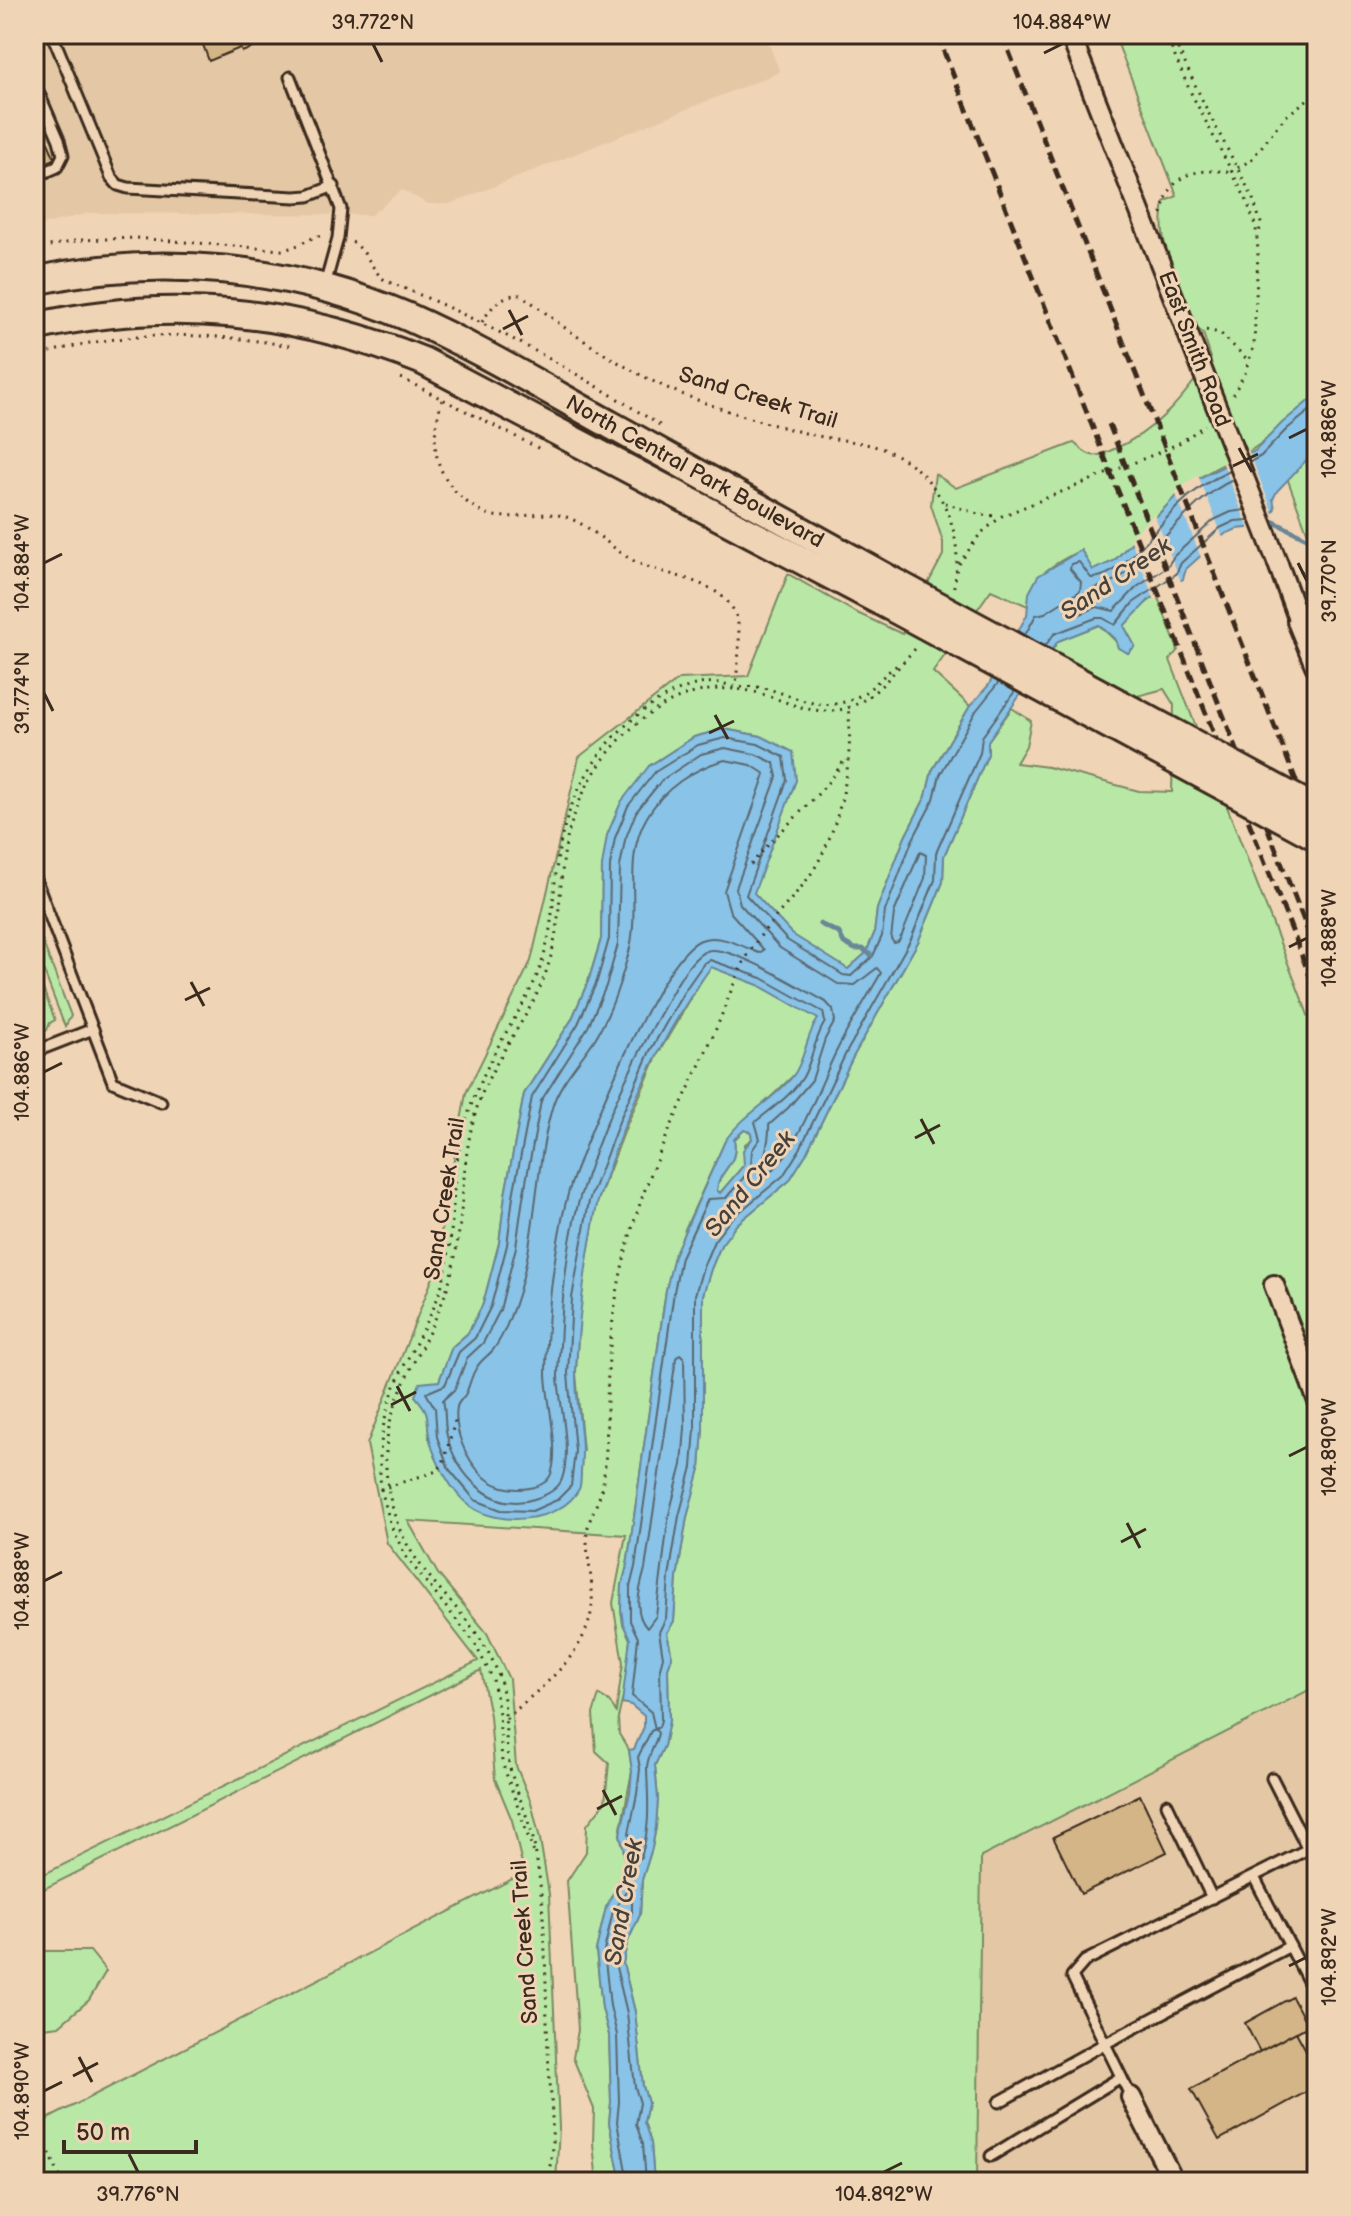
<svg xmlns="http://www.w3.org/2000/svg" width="1351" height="2216" font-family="'Balsamiq Sans',sans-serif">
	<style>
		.built { fill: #e4c8a5 }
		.green { fill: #b9e8a6; stroke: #7a8962; stroke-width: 2; fill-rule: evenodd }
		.water { fill: #89c3e8; stroke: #6a8697; stroke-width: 2; fill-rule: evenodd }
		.pier { fill: #f0d4b6 }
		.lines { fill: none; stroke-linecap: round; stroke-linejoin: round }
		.shore { stroke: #5a676f; stroke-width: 2 }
		.stream { stroke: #6a8697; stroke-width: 5 }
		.building { fill: #d3b587; stroke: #3b2a1e; stroke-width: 2 }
		.service-casing { stroke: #3b2a1e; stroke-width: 15 }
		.minor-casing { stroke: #3b2a1e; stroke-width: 24 }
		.tertiary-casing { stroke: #3b2a1e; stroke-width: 28 }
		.secondary-casing { stroke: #3b2a1e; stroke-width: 32 }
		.path { stroke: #3b2a1e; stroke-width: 3; stroke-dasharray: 2 6; stroke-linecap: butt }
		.service { stroke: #f0d4b6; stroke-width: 9 }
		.minor { stroke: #f0d4b6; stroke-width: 18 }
		.tertiary { stroke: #f0d4b6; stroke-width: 22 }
		.secondary { stroke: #f0d4b6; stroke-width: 26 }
		.rail { stroke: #3b2a1e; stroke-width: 5; stroke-dasharray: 12 6; stroke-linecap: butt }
		.minor-bridge-casing { stroke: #3b2a1e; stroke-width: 24; stroke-linecap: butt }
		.secondary-bridge-casing { stroke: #3b2a1e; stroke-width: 32; stroke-linecap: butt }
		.minor-bridge { stroke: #f0d4b6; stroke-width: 18 }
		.secondary-bridge { stroke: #f0d4b6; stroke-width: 26 }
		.ticks { fill: none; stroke: #3b2a1e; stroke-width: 3 }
		.labels { text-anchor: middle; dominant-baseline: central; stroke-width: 6; stroke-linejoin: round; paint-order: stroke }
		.street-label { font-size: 22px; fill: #3b2a1e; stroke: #f0d4b6 }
		.water-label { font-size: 24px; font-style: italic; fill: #47413c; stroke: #f0d4b6 }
		.neatline { fill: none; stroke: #3b2a1e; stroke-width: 3 }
		.ticks-label { font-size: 20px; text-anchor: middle; fill: #3b2a1e }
	</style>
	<rect width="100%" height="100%" fill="#f0d4b6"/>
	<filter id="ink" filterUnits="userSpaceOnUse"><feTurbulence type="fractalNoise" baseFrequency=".0125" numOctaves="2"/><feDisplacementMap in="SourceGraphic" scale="16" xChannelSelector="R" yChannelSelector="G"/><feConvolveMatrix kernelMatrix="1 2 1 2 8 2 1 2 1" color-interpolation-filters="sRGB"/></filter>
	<g filter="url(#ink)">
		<g class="built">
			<polygon points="34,34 765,34 780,72 450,204 428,204 402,190 371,215 89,213 34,227"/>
			<polygon points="1317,1686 1317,2182 977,2182 981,1857"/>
		</g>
		<g class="green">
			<path d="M 1114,34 L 1317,34 L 1317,558 L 1271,435 C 1247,458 1226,459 1201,477 C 1168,501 1141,532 1114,561 L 1093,571 L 1081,550 C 1055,563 1032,574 1028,606 L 991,590 L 933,672 L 970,706 L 932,771 L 926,796 L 905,837 L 877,909 L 874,934 L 866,953 L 848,969 L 796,1073 L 725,1141 L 685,1229 L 666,1290 L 627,1566 L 622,1585 L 621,1609 L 623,1624 L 630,1639 L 626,1684 L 618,1718 L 619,1734 L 629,1750 L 632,1771 L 620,1834 L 626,1861 L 620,1882 L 606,1908 L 596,1950 L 602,2008 L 609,2035 L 611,2102 L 609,2123 L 621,2182 L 588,2182 L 596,2173 L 593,2143 L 594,2109 L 573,2058 L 578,2030 L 567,1881 L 586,1852 L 587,1825 L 605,1802 L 609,1763 L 596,1751 L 593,1714 L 599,1695 L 609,1701 L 616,1712 L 623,1663 L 613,1603 L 626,1535 L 408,1521 L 438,1574 L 487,1633 L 509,1679 L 516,1766 L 531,1802 L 540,1839 L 549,1894 L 559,2128 L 556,2182 L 34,2182 L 34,2113 L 38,2124 L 524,1873 L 512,1820 L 495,1779 L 490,1716 L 481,1670 L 34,1894 L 34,1879 L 478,1661 L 387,1543 L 367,1444 L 433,1277 L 466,1093 L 531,961 L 579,757 L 679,679 L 748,676 L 788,574 L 855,612 L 902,634 L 943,555 L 943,542 L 931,505 L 935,474 L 956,488 L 1074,443 C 1078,446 1084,452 1089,454 C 1097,458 1105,453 1112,450 C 1157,431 1184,397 1211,358 L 1203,333 L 1195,327 C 1179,286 1156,247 1164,202 L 1177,196 ZM 724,729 L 761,736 L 796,780 L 753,893 L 658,1054 L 628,1122 L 597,1203 L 580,1298 L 576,1373 L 583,1451 L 429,1438 L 428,1410 L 452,1347 L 468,1333 L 483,1304 L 499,1243 L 505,1195 L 524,1094 L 572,1019 L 589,979 L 601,939 L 602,866 L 649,766 L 694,737 Z"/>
			<polygon points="1157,595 1178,650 1170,660 1317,1038 1317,1686 981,1857 977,2182 654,2182 651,2143 644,2122 648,2103 643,2086 635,2012 623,1963 627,1943 640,1915 642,1880 652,1848 656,1827 658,1799 655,1765 664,1746 669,1721 668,1668 672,1657 667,1633 674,1621 677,1578 687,1517 700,1468 703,1429 703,1295 711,1269 721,1245 737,1224 789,1181 806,1154 853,1057 918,942 943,882 944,856 988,754 988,741 1012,708 1031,721 1026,746 1016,763 1048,767 1139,791 1172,792 1174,705 1164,689 1126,699 1049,655 1058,641 1099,625 1128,653 1135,646 1124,626 1138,609"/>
			<polygon points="34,919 71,1016 65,1027 34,945"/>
			<polygon points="34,965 55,1020 50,1023 47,1030 43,1032 34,1008"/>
			<path d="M 744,1130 L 751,1132 L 752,1139 L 745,1144 L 744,1165 L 720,1193 L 717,1190 C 719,1168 739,1166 734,1140 Z"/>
			<polygon points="34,1951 90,1951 106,1971 89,2000 59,2026 34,2029"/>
		</g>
		<path class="water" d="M 1317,394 L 1317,449 L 1277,491 L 1273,499 L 1275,508 L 1266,526 L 1237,529 L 1225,534 L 1186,569 L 1183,579 L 1149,600 L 1124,626 L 1135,646 L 1128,653 L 1118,648 L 1115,639 L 1099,625 L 1058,641 L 988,741 L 988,754 L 944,856 L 943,882 L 918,942 L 853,1057 L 806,1154 L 789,1181 L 737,1224 L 721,1245 L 711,1269 L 703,1295 L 703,1429 L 700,1469 L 687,1517 L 677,1578 L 674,1621 L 667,1633 L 672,1657 L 668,1668 L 669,1721 L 664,1746 L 655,1765 L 658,1799 L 656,1827 L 652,1848 L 642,1880 L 640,1915 L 627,1943 L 623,1963 L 635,2012 L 643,2086 L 648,2103 L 644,2122 L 651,2143 L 654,2182 L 621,2182 L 609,2123 L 611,2102 L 609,2035 L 602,2008 L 596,1950 L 606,1907 L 623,1873 L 626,1861 L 620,1834 L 630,1793 L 632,1771 L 629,1750 L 634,1749 L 644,1727 L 644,1716 L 631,1705 L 622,1703 L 630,1639 L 623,1624 L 621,1609 L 622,1585 L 627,1566 L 666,1290 L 674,1255 L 725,1141 C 743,1114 773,1101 793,1076 C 806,1059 805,1036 818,1019 L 758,985 L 711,967 C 661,1036 623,1119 598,1201 C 594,1214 593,1229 590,1242 C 583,1285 578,1326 576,1369 C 575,1403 585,1437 581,1471 C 581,1476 581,1485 579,1489 C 561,1523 498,1527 470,1506 C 452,1493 435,1461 430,1440 C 424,1416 434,1418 415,1396 L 420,1383 L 439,1381 L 452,1347 L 468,1333 L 483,1304 L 499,1243 L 505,1195 L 524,1094 L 572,1019 L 589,979 L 601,939 L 602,866 L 607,835 L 621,802 L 649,766 L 694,737 L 724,729 L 761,736 L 793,752 L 796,780 L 754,893 L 792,934 L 848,969 L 866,953 L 874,934 L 877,909 L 905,837 L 926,796 L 932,771 L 970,706 L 988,686 L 1027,615 L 1029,593 L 1038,576 L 1081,550 L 1093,570 L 1114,561 L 1173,499 L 1203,476 L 1255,451 L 1282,423 ZM 744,1130 L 751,1132 L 752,1139 L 743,1150 L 744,1165 L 720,1193 L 717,1190 C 719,1168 739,1166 734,1139 Z"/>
		<g class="pier">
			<polygon points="1248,449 1275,518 1268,530 1250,532 1222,461"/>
			<polygon points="1198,475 1224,540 1202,560 1175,492"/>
			<polygon points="1154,514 1182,584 1155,601 1130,538"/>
		</g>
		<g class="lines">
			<g class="shore">
				<polyline points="1250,462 1261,456 1287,429 1317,405"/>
				<path d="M 1233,480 C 1177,505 1148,577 1092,589 L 1086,599 L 1074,608 L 1074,613 L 1078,615 L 1097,607 L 1114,611 L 1137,587 L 1167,567 L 1174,556 L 1214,520 L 1231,512 L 1245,510"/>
				<path d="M 1025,635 L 1036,615 L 1045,613 L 1080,591 L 1081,582 L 1070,569 L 1071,564 L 1079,562 L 1091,578 C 1122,578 1156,528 1177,507 C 1192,492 1211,479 1230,471"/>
				<polyline points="1045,646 1054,634 1096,618 1103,618 1115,625 1133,603 1176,574 1181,563 1220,528 1235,521 1249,520"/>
				<path d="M 999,682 L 976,711 L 940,775 L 934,799 L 912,841 L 885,911 L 882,936 L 873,956 L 851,976 L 843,975 L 787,940 L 746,895 L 787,780 L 784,757 L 758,744 L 725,738 L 698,745 L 655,772 L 628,806 L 615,838 L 610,866 L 609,939 L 597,981 L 578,1024 L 532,1097 L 513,1196 L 507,1245 L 491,1306 L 475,1338 L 459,1352 L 445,1385 L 426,1393 L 435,1408 L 437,1437 L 449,1469 L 475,1500 L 501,1510 L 532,1511 L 557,1500 L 571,1486 L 575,1451 L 568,1374 L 572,1298 L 589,1201 L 620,1119 L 650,1051 L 685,990 L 704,963 L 710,960 L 762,978 L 823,1012 L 825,1022 C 814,1039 813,1059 803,1077 C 792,1095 771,1109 755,1122 L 760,1139 L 752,1150 L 751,1169 L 726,1198 L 708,1199 L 681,1257 L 674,1292 L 635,1567 L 630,1587 L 630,1621 L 638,1638 L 632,1696 L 651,1712 L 655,1729 L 659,1727 L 661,1720 L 660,1668 L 663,1657 L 659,1632 L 666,1618 L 669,1577 L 679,1516 L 692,1467 L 695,1429 L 695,1295 L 703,1267 L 714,1241 L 731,1219 L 783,1176 L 800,1149 L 846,1053 L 911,939 L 935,880 L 936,853 L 980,753 L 982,737 L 1015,691"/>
				<path d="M 725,748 L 755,754 L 774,763 L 777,777 L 736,888 L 740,904 L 780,948 L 838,984 L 855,985 L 877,968 L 881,973 C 867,998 851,1022 838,1048 C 821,1080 796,1157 766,1175 L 761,1171 C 764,1155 770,1142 769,1125 L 788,1108 L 812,1080 L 825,1039 L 835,1021 L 833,1010 L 826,1002 C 802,989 736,948 711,950 C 692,951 671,994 663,1009 C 630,1067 599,1132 580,1197 C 567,1242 562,1299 560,1346 C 559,1356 558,1367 558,1377 C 560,1406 572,1451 562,1479 C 558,1490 544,1496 534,1499 C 491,1513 456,1473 447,1436 C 444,1424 446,1411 443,1400 L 455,1389 L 467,1358 L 483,1343 L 500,1310 L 516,1247 L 523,1198 L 541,1101 L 588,1027 L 606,986 L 618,944 L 620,867 L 625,840 L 636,812 L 662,780 L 701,754 Z"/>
				<path d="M 725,760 L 751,765 L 765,774 L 724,891 L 730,912 L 764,950 L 759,953 C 742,946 719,933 701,940 C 661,955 581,1149 568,1194 C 560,1223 553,1268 550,1299 C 548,1324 546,1350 546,1375 C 547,1402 560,1449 551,1474 C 545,1490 517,1491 503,1487 C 474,1479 452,1436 457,1407 C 458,1402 462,1399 465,1395 C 470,1386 471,1375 477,1367 C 481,1360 488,1356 493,1350 C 500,1341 506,1328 510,1317 C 537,1253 533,1174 552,1108 C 559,1082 582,1060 596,1037 C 612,1011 621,980 629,952 C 641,907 622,859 647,817 C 663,789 694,768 725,760 Z"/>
				<polygon points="920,852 926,855 925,878 902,935 898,942 894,943 891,939 894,913"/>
				<path d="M 680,1354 L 684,1358 L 685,1428 L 682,1465 L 669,1514 L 656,1616 L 647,1628 C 632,1612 640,1587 645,1569 L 676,1358 Z"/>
				<path d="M 655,1729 L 658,1733 C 656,1745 646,1758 647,1769 C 648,1802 651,1824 641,1857 L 637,1860 L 634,1857 L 629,1833 L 637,1794 L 640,1769 L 638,1757 L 651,1731 Z"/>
				<polyline points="628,2182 617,2122 619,2102 617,2035 610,2006 604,1951 613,1911 628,1888 632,1892 632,1913 619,1940 615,1963 627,2013 635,2087 640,2103 636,2124 643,2144 646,2182"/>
			</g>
			<g class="stream">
				<polyline points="1268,519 1317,543"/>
				<polyline points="820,924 839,933 844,943 855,949 863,949 871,955"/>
			</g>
		</g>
		<g class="building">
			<polygon points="199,34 288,34 242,52 240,48 209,61"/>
			<polygon points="35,112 55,159 34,167 34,113"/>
			<polygon points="1140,1795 1167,1852 1081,1894 1053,1837"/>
			<polygon points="1292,1997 1308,2026 1260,2052 1245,2023"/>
			<polygon points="1296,2032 1317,2070 1317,2086 1219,2140 1191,2089"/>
		</g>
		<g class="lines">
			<g class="service-casing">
				<g id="service">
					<polyline points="52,34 111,177 118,185 128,188 295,197 308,196 334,186"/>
					<polyline points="290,77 341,209 338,238 325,285"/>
					<polyline points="34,82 59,140 63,155 57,167 34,177"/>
					<polyline points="34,875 113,1082 161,1102"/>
					<polyline points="34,1052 93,1029"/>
					<polyline points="1167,1804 1212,1898"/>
					<polyline points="1254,1877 1317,1998"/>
					<polyline points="1131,2097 1072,1976 1085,1961 1308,1849 1272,1778"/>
					<polyline points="999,2102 1106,2043 1290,1946"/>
					<polyline points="991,2156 1121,2077"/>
				</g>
			</g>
			<g class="minor-casing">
				<g id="minor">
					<polyline points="1070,34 1190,339"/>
					<polyline points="1278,564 1299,621"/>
					<polyline points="1274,1285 1317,1399"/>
					<polyline points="1131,2097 1174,2182"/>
				</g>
			</g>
			<g class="tertiary-casing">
				<polyline id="tertiary" points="1317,612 1299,621 1317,665"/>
			</g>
			<g class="secondary-casing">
				<g id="secondary">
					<path id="s1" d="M 34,281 C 159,253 290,266 408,317 C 478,348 544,388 611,425 C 707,478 802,531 898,584"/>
					<path d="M 34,327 C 169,296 295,310 423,361 L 887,605"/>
				</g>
			</g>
			<g class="path">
				<polyline points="1165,34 1190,91 1247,201 1256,228 1258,251 1254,345 1245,373 1232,396"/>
				<polyline points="1171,34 1209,114 1252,196 1262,226 1257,234"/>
				<polyline points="1231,172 1251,160 1285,117 1317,92"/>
				<path d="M 1162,214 C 1169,173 1194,168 1231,172"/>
				<path d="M 352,242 C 368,251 371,271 386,281 C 483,319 574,370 661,426"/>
				<path d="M 34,249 L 80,240 L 136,238 L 282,250 C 298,248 310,236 325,235"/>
				<path d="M 482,322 C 491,308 501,293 521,295 C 541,308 559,325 580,338 C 613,360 649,382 687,396 C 725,411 768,424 809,434 C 832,440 857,440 880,448 C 939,468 968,533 953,590"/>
				<polyline points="1206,330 1220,333 1250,362"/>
				<path d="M 34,357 C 117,330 205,331 290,346"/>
				<polyline points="401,378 540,449"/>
				<path d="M 442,400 C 431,437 431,467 459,495 C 467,503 479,512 490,515 C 514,521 539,510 563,516 C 593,525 612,551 640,564 C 670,577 727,581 737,619 C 742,640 737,665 736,686"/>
				<polyline points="945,503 981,515 999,516"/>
				<polyline points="959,564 980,534 1002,516 1160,452 1181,442 1205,425"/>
				<polyline points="1300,571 1317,581"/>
				<path d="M 741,687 C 783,682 811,720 857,697 C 874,689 884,672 901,663"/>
				<path d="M 751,865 C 780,828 820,799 845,759"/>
				<path d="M 455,1421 L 443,1464 L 437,1471 L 381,1489 C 377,1445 384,1406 404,1366 C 417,1339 434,1314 442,1284 C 457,1233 449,1179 464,1128 C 471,1103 481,1079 493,1056 C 510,1023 532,995 543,959 C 553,927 553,896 557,863 C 565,796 604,730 665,697 C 686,686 712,677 734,687"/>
				<polyline points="381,1489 391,1526 406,1557 474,1642 493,1679 499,1714 502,1762 534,1853"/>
				<path d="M 506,1719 C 536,1691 570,1668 586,1630 C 600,1598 586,1566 587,1534 C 588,1516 601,1501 603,1482 C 608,1448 606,1409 608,1373 C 611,1319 620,1264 637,1213 C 656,1153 685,1098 711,1040 C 723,1015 731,987 744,962 C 760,931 785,908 806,881 C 839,837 855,761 848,707"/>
				<polyline points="34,2116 62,2182"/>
				<path d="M 547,2182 C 557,2140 550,2094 548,2051 C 545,1982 547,1912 534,1844 C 529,1816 515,1791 509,1764 C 503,1733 509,1701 497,1671 C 473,1608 409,1577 392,1506 C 365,1400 433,1358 453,1266 C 467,1205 458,1153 483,1091 C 501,1047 534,1012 548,966 C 560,930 559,893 564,855 C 570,815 588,776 615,745 C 653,702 707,676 765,695 C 793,704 817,717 847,708 C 877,698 895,669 917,647"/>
			</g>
			<use href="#service" class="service"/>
			<use href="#minor" class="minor"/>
			<use href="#tertiary" class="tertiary"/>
			<use href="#secondary" class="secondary"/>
			<g class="rail">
				<polyline points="937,34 1317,994"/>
				<polyline points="1002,34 1317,834"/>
				<polyline points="1109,424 1317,954"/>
			</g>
			<g class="minor-bridge-casing">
				<polyline id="minor-bridge" points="1190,339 1278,564"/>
			</g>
			<g class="secondary-bridge-casing">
				<g id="secondary-bridge">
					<polyline points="898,584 1317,810"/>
					<polyline points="887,605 1317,837"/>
				</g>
			</g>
			<use href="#minor-bridge" class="minor-bridge"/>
			<use href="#secondary-bridge" class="secondary-bridge"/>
		</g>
	</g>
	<path class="ticks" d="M 373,44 L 382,62M 1044,53 L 1062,44M 509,310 L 522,335M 503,329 L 528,316M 1289,438 L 1307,429M 1239,448 L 1252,472M 1233,466 L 1258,454M 44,563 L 62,554M 1298,563 L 1307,581M 44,693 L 53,711M 715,715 L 728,739M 709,733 L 734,721M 1289,947 L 1307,938M 191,982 L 204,1006M 185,1000 L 210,988M 44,1072 L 62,1063M 921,1119 L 934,1144M 915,1138 L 940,1125M 397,1386 L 410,1411M 391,1405 L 416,1392M 1289,1456 L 1307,1447M 1127,1523 L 1140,1548M 1121,1542 L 1146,1529M 44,1581 L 62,1572M 603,1790 L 616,1815M 597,1809 L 622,1796M 1289,1966 L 1307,1957M 79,2057 L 92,2082M 73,2076 L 98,2063M 44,2091 L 62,2082M 129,2154 L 138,2172M 884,2172 L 902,2163"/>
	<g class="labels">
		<g class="street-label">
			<text transform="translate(1194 349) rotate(69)">East Smith Road</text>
			<text transform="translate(758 398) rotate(17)">Sand Creek Trail</text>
			<text stroke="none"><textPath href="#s1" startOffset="708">North Central Park Boulevard</textPath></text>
			<text transform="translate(445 1199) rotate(-81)">Sand Creek Trail</text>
			<text transform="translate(525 1942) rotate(-94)">Sand Creek Trail</text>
		</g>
		<g class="water-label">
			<text transform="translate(1116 579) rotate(-34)">Sand Creek</text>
			<text transform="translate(750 1184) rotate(-51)">Sand Creek</text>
			<text transform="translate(624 1902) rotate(-80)">Sand Creek</text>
		</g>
	</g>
	<rect width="1351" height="2216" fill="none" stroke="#f0d4b6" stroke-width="88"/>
	<path d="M64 2140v12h132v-12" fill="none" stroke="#3b2a1e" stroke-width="4"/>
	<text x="76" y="2140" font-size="24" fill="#3b2a1e" stroke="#f0d4b6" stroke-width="6" paint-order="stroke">50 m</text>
	<rect x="44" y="44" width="1263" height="2128" class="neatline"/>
	<g class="ticks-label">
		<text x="373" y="29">39.772°N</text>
		<text x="1062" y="29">104.884°W</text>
		<text transform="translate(1329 429) rotate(-90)" y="7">104.886°W</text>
		<text transform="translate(22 563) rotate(-90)" y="7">104.884°W</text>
		<text transform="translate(1329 581) rotate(-90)" y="7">39.770°N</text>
		<text transform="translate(22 693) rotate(-90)" y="7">39.774°N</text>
		<text transform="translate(1329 938) rotate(-90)" y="7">104.888°W</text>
		<text transform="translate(22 1072) rotate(-90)" y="7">104.886°W</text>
		<text transform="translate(1329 1447) rotate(-90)" y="7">104.890°W</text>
		<text transform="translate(22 1581) rotate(-90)" y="7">104.888°W</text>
		<text transform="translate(1329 1957) rotate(-90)" y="7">104.892°W</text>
		<text transform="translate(22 2091) rotate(-90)" y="7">104.890°W</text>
		<text x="138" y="2201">39.776°N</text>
		<text x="884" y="2201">104.892°W</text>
	</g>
</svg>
